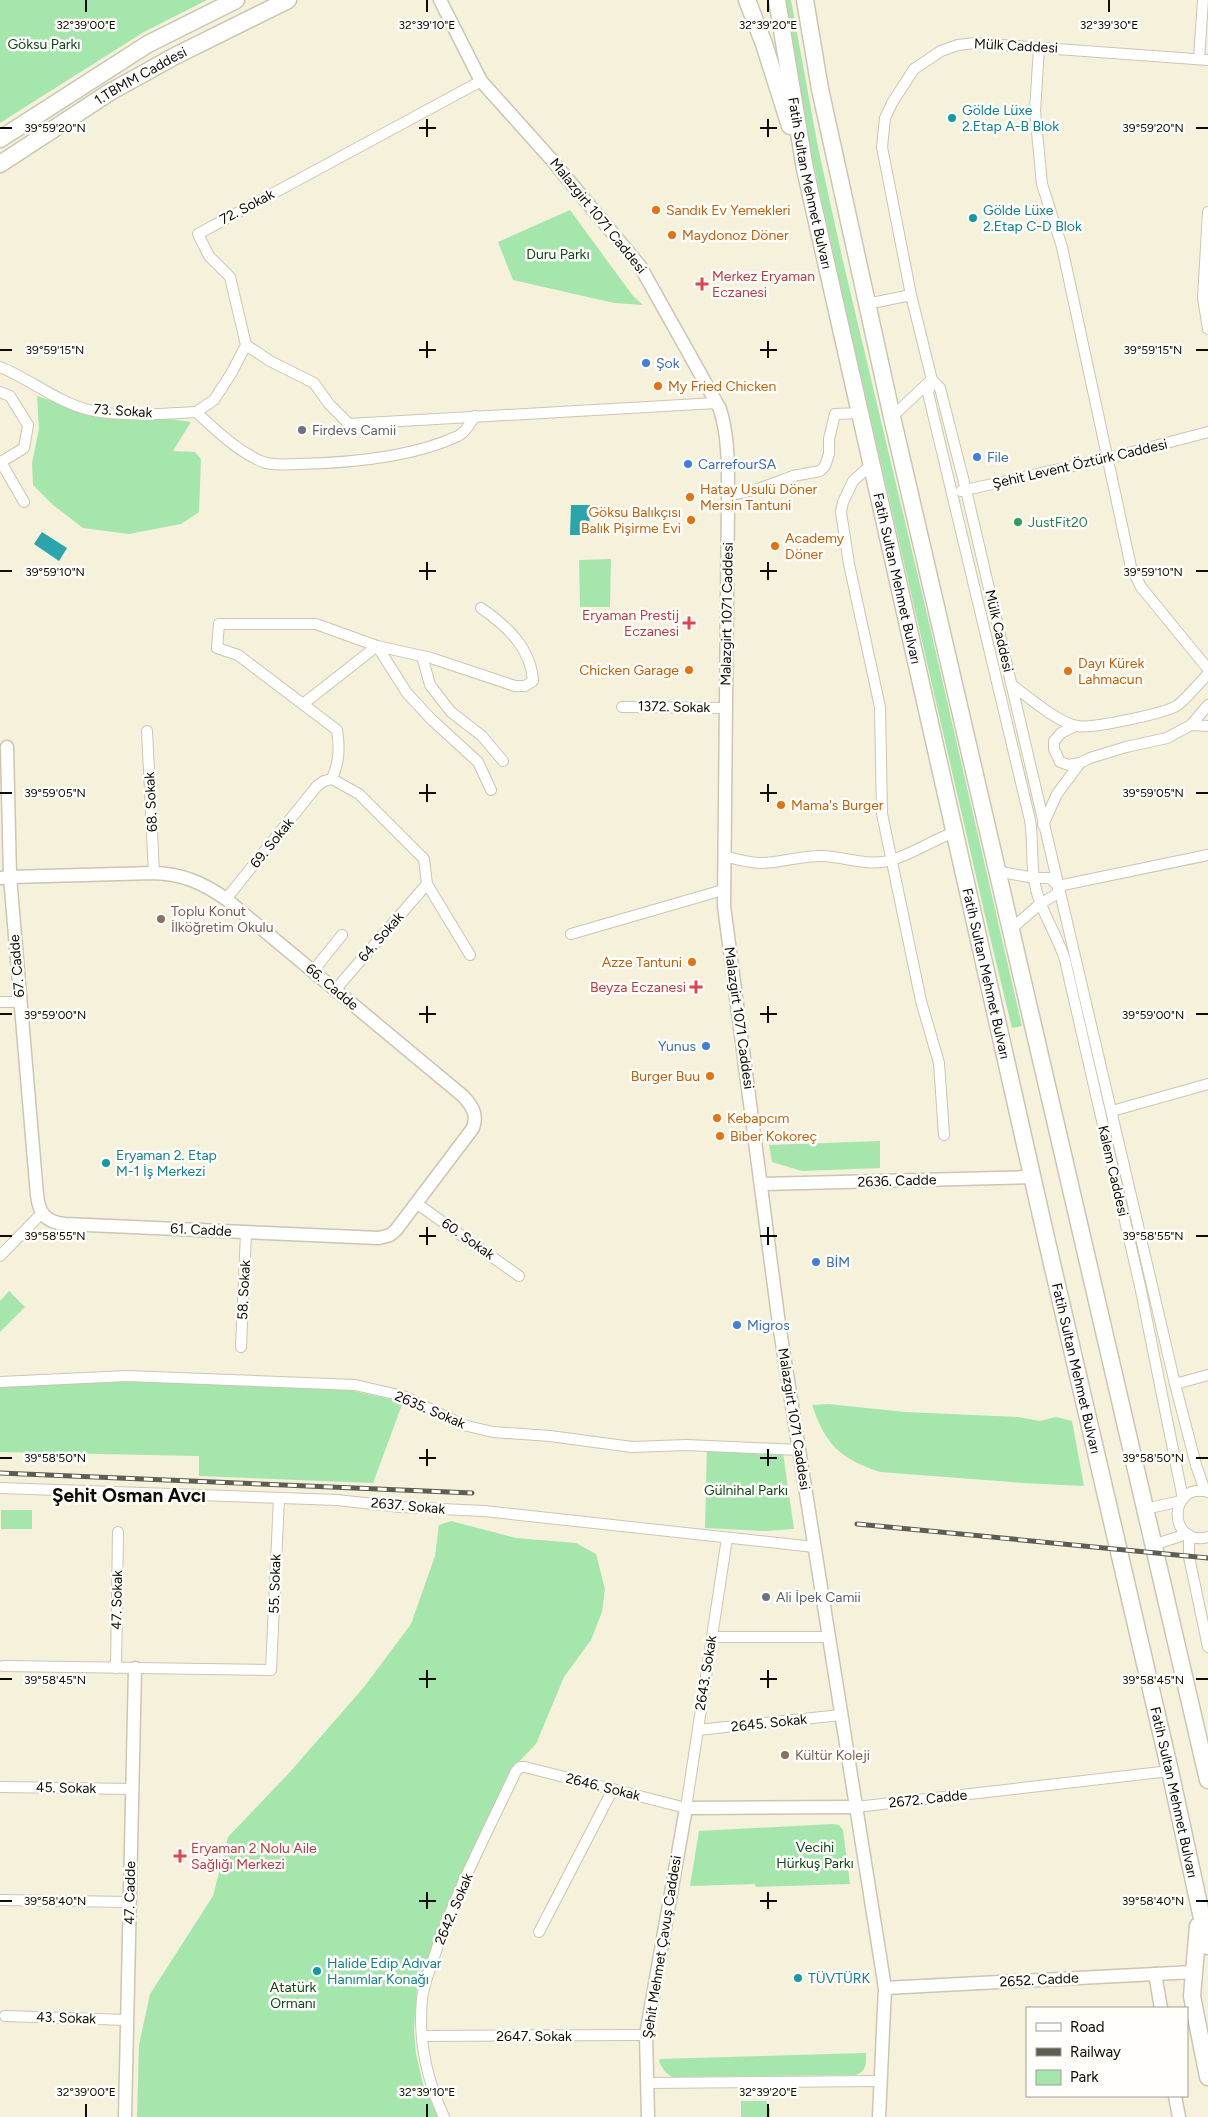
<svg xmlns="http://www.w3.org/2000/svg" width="1208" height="2117" font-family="Figtree,sans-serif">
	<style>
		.green { fill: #a5e6ac }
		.water { fill: #29a5ab }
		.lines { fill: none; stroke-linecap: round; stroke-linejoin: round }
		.minor-casing { stroke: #cbc6b1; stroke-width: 12 }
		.tertiary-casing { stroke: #cbc6b1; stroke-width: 15 }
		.primary-casing { stroke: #cbc6b1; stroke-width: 19 }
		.trunk-casing { stroke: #cbc6b1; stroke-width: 19 }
		.minor { stroke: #fff; stroke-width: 10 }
		.tertiary { stroke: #fff; stroke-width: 12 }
		.primary { stroke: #fff; stroke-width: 16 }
		.trunk { stroke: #fff; stroke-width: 16 }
		.rail-casing { stroke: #5f5c51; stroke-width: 5 }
		.rail { stroke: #fffefa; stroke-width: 3; stroke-dasharray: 9; stroke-linecap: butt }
		.ticks { fill: none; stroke: #0e0c06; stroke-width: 2 }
		.culture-dot { fill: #0f9aa8; stroke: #fffefa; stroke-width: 2 }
		.food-dot { fill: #e8710a; stroke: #fffefa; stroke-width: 2 }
		.health-dot { fill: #e0444e; stroke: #fffefa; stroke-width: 2 }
		.shop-dot { fill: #3f7fe0; stroke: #fffefa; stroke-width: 2 }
		.worship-dot { fill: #6b7280; stroke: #fffefa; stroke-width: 2 }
		.leisure-dot { fill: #2e9e5b; stroke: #fffefa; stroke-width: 2 }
		.education-dot { fill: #8d6e63; stroke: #fffefa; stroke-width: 2 }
		.labels { text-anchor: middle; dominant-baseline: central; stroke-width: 5; stroke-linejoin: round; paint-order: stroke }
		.park-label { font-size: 14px; fill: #0b481b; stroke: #fffefa }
		.street-label { font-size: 14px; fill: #0e0c06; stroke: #fffefa }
		.culture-label { font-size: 14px; fill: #0d838f; stroke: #fffefa; text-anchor: start }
		.food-label { font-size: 14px; fill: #c56008; stroke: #fffefa; text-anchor: start }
		.health-label { font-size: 14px; fill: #be3a42; stroke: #fffefa; text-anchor: start }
		.shop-label { font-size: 14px; fill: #366cbe; stroke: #fffefa; text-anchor: start }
		.worship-label { font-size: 14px; fill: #5b616d; stroke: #fffefa; text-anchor: start }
		.leisure-label { font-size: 14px; fill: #27864d; stroke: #fffefa; text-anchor: start }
		.education-label { font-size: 14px; fill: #785e54; stroke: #fffefa; text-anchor: start }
		.district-label { font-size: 19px; font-weight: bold; fill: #0e0c06; stroke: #fffefa }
		.ticks-label { font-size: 12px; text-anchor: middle; fill: #0e0c06; stroke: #fffefa; stroke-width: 5; stroke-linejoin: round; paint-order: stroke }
	</style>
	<rect width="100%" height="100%" fill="#f6f1db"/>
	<g class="green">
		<polygon points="0,0 207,0 144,32 0,123"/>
		<polygon points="783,0 791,0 818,147 842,257 927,614 1022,1026 1012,1028 990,937 848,319 810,147"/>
		<polygon points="570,210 633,296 643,305 614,303 513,280 498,242"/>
		<polygon points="37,396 105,418 163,418 191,422 173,451 195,452 201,459 199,512 181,524 129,534 83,528 53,505 33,485 32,463 39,429"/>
		<polygon points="611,559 610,607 580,607 579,560"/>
		<polygon points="880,1141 880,1168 802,1171 772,1162 769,1145"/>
		<polygon points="9,1291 25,1307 0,1332 0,1301"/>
		<polygon points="121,1381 340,1388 403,1402 373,1483 199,1476 199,1456 0,1452 0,1387"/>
		<path d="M 828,1404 L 905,1412 L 1018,1417 L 1040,1421 L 1056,1417 L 1072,1421 L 1084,1486 L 1023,1483 L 880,1472 C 839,1458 826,1445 812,1405 Z"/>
		<polygon points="707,1448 783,1453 794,1529 766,1531 705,1528"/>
		<rect x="1" y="1510" width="31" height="19"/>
		<polygon points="451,1521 516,1538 576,1543 596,1554 605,1589 602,1612 591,1640 564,1677 536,1744 510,1771 451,1902 417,1986 414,2031 416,2054 423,2084 438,2117 137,2117 139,2045 150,1994 213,1896 228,1837 290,1772 364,1687 411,1624 435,1556 439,1525"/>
		<polygon points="833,1824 839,1825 843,1830 850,1884 756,1887 755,1884 690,1886 699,1831"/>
		<path d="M 866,2053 C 866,2063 867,2072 855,2075 L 672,2077 L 665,2072 L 659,2062 L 660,2059 Z"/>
		<polygon points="741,2101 766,2101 770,2109 770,2117 741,2117"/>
	</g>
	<g class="water">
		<polygon points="571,505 590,505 589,535 570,535"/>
		<polygon points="42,532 67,548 59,561 34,544"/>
	</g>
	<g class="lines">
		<g class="minor-casing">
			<g id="minor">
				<polyline points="1039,47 1035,111 1042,184 1062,247 1131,567 1141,587 1208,669"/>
				<polyline points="1199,59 1203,0"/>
				<polyline points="1208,212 1203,298 1208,329"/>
				<polyline points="867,304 911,295"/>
				<polyline points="246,345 270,361 314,383 329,404 349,424 716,403"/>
				<path d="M 0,367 C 30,379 57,402 89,410 C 119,417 165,414 196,412"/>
				<polyline points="932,380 940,388 966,490 1175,1384 1196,1465 1205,1491"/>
				<polyline points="0,392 10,396 28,425 24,448 1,462 24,502"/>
				<polyline points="196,412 214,400 232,372 246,345 230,277 209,256 198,234 481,81"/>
				<path d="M 196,412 C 216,430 238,452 263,462 C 274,466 287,464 298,464 C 349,463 411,458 458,436 C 466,432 471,422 475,416"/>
				<polyline points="892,417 931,380"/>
				<polyline points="872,464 853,481 843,502 841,512 849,564 880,707 882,814 921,1001 939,1063 944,1135"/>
				<polyline points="961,491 1109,458 1208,432"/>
				<polyline points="728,496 758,489 793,476 820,471 825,466 829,454 829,439 835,414 860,413"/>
				<polyline points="422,656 430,685 451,712 482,736 503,761"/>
				<path d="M 1012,685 C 1028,697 1059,723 1077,726 C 1092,729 1167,713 1178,705 C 1189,696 1198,684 1208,674"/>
				<polyline points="303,704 377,646 407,693 431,719 478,762 491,790"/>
				<polyline points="622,707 725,708"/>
				<polyline points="1191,725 1208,726"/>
				<polyline points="1075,726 1061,733 1054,741 1054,749 1060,762 1069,765 1080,763 1090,758 1126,747 1167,738 1191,725 1208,705"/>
				<polyline points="147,731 154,873"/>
				<path d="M 332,779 C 339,762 340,748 337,730 L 238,655 L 217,648 L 219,624 L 316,624 L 377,646 L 431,658 L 515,686 L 525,686 L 533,681 C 531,648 507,626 481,608"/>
				<polyline points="1043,825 1057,794 1080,763"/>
				<path d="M 724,856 C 736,859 748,863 761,863 C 782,863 802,855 823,856 C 844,857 867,866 888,861 C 912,855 932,840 955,832"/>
				<polyline points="996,871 1034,878 1050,878 1058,886 1058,893 1040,904 1010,930"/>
				<polyline points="1058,886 1208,855"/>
				<polyline points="226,899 317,786 324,781 332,779 359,794 424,859 427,884 470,955"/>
				<polyline points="571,934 723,890"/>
				<polyline points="313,971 342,935"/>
				<polyline points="335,990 427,884"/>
				<polyline points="0,1002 20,1002"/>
				<polyline points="1112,1111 1208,1084"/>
				<polyline points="416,1203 519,1276"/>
				<polyline points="0,1256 41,1214"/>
				<polyline points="241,1347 246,1233"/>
				<polyline points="0,1382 127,1376 355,1385 403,1396 463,1425 493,1432 550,1436 632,1447 686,1445 799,1450"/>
				<polyline points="1175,1384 1208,1375"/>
				<polyline points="0,1488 337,1500 400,1507 484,1511 814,1547"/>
				<path d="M 1208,1492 C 1167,1481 1168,1548 1208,1537"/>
				<path d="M 1183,1499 L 1140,1286 L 1065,960 C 1058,936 1042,914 1036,889 C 1030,867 1034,843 1030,820 L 928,393 L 932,380 L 911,295 L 882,147 L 885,118 L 892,103 L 914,69 L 941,51 L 958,45 L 975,43 L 1208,60"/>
				<polyline points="1145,1509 1181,1501"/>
				<polyline points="1189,1535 1189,1557 1208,1647"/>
				<polyline points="1153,1545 1187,1534"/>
				<polyline points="712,1637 828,1637"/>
				<polyline points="3,1666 271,1670 279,1498"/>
				<polyline points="116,1668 118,1532"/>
				<polyline points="698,1730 841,1715"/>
				<polyline points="0,1787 133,1789"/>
				<polyline points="856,1807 1170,1771"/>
				<polyline points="0,1900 130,1902"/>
				<polyline points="539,1932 613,1789"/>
				<polyline points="5,2016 127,2020"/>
				<polyline points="423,2036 646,2035"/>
				<polyline points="647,2083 881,2081"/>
				<path d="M 444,2117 C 427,2080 418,2040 422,1999 C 424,1981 432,1965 437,1948 C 458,1887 489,1829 516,1771 L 520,1767 L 525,1767 L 686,1808 L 727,1538"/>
			</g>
		</g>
		<g class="tertiary-casing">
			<g id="tertiary">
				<path d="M 440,0 L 481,81 L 551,159 L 640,266 L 720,409 C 729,439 728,468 728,499 L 724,906 L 779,1324 L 885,1988 L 879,2117"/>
				<path d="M 0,878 L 10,877 L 154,873 C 183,874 203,883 226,899 L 463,1096 C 472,1106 478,1114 473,1128 L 396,1230 L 390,1235 L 379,1238 L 65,1224 C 45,1222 39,1213 37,1195 L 10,877 L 7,747"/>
				<polyline points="761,1184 1033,1177"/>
				<polyline points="1155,1974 1161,2008"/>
				<polyline points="885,1988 1194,1972"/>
				<polyline points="1175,2096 1179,2117"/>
				<polyline points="125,2117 135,1668"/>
				<polyline points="648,2117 646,2035 686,1808 856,1807"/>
			</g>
		</g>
		<g class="primary-casing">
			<g id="primary">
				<polyline points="0,139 148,44 236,0"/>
				<path id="s1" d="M 0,164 L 110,92 L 175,56 L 288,0"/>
			</g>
		</g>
		<g class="trunk-casing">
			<g id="trunk">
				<polyline points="747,0 764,44 790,126"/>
				<path id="s2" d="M 777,0 L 805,169 L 1047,1242 L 1170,1771 L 1208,1946"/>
				<polyline points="805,0 820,89 892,417 1208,1780"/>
				<polyline points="1198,1926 1192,1996 1208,2077"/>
			</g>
		</g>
		<use href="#minor" class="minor"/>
		<use href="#tertiary" class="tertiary"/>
		<use href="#primary" class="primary"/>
		<use href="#trunk" class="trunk"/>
		<g class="rail-casing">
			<g id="rail">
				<polyline points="0,1473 472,1493"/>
				<polyline points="857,1524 1208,1558"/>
			</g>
		</g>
		<use href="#rail" class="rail"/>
	</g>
	<path class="ticks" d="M 86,0 L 86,12M 427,0 L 427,12M 768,0 L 768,12M 1109,0 L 1109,12M 427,119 L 427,137M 768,119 L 768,137M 0,128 L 12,128M 419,128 L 436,128M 760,128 L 777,128M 1196,128 L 1208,128M 427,341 L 427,358M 768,341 L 768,358M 0,350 L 12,350M 419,350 L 436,350M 760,350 L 777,350M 1196,350 L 1208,350M 427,562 L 427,580M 768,562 L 768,580M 0,571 L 12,571M 419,571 L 436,571M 760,571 L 777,571M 1196,571 L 1208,571M 427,784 L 427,802M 768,784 L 768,802M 0,793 L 12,793M 419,793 L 436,793M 760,793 L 777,793M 1196,793 L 1208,793M 427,1006 L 427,1023M 768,1006 L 768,1023M 0,1014 L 12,1014M 419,1014 L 436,1014M 760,1014 L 777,1014M 1196,1014 L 1208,1014M 427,1227 L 427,1245M 768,1227 L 768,1245M 0,1236 L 12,1236M 419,1236 L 436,1236M 760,1236 L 777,1236M 1196,1236 L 1208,1236M 427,1449 L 427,1466M 768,1449 L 768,1466M 0,1458 L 12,1458M 419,1458 L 436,1458M 760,1458 L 777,1458M 1196,1458 L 1208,1458M 427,1670 L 427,1688M 768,1670 L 768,1688M 0,1679 L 12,1679M 419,1679 L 436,1679M 760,1679 L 777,1679M 1196,1679 L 1208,1679M 427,1892 L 427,1909M 768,1892 L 768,1909M 0,1901 L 12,1901M 419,1901 L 436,1901M 760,1901 L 777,1901M 1196,1901 L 1208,1901M 86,2104 L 86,2117M 427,2104 L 427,2117M 768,2104 L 768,2117"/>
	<g class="culture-dot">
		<circle cx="952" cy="118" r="5"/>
		<circle cx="973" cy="218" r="5"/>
		<circle cx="106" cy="1163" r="5"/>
		<circle cx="317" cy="1971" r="5"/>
		<circle cx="798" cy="1978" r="5"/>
	</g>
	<g class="food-dot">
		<circle cx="656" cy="210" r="5"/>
		<circle cx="672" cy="235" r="5"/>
		<circle cx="658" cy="386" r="5"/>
		<circle cx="690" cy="497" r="5"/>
		<circle cx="691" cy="520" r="5"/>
		<circle cx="775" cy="546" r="5"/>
		<circle cx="689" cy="670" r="5"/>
		<circle cx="1068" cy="671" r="5"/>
		<circle cx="781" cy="805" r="5"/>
		<circle cx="692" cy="962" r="5"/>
		<circle cx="710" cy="1076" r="5"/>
		<circle cx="717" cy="1118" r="5"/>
		<circle cx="720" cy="1136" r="5"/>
	</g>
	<g class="health-dot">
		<path d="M699.5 276.5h5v5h5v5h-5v5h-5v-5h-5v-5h5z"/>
		<path d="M686.5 615.5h5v5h5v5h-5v5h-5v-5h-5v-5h5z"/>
		<path d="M693.5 979.5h5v5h5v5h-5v5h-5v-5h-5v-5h5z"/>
		<path d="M177.5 1848.5h5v5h5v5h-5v5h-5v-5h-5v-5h5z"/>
	</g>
	<g class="shop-dot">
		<circle cx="646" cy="363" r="5"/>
		<circle cx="977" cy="457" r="5"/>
		<circle cx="688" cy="464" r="5"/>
		<circle cx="706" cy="1046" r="5"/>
		<circle cx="816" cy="1262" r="5"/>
		<circle cx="737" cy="1325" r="5"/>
	</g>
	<g class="worship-dot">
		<circle cx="302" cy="430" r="5"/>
		<circle cx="766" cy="1597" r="5"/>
	</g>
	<circle class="leisure-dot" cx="1018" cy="522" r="5"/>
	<g class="education-dot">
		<circle cx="161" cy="919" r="5"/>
		<circle cx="785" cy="1755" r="5"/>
	</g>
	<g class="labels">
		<g class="park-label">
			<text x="44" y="44">Göksu Parkı</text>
			<text x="558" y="254">Duru Parkı</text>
			<text x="746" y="1490">Gülnihal Parkı</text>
			<text x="815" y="1847">Vecihi<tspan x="815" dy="16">Hürkuş Parkı</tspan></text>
			<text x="293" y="1987">Atatürk<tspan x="293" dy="16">Ormanı</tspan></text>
		</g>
		<g class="street-label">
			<text transform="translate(1016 46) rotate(3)">Mülk Caddesi</text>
			<text stroke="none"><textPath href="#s1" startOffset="166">1.TBMM Caddesi</textPath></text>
			<text stroke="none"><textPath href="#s2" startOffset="186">Fatih Sultan Mehmet Bulvarı</textPath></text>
			<text transform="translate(247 207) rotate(-28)">72. Sokak</text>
			<text transform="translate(598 216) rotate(51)">Malazgirt 1071 Caddesi</text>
			<text transform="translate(123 411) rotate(4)">73. Sokak</text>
			<text transform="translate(1080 464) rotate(-13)">Şehit Levent Öztürk Caddesi</text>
			<text stroke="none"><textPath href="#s2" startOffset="591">Fatih Sultan Mehmet Bulvarı</textPath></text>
			<text transform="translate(727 614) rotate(-89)">Malazgirt 1071 Caddesi</text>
			<text transform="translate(999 631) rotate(77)">Mülk Caddesi</text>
			<text transform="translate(674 707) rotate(1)">1372. Sokak</text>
			<text transform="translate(151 802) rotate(-93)">68. Sokak</text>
			<text transform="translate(272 843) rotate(-51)">69. Sokak</text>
			<text transform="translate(381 937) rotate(-49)">64. Sokak</text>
			<text transform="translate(17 966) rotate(-95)">67. Cadde</text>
			<text stroke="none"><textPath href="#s2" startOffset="996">Fatih Sultan Mehmet Bulvarı</textPath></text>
			<text transform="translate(332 987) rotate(40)">66. Cadde</text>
			<text transform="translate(739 1018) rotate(82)">Malazgirt 1071 Caddesi</text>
			<text transform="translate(1113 1171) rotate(77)">Kalem Caddesi</text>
			<text transform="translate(897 1181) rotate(-2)">2636. Cadde</text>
			<text transform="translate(201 1230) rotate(3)">61. Cadde</text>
			<text transform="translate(468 1239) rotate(35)">60. Sokak</text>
			<text transform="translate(244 1290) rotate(-87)">58. Sokak</text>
			<text stroke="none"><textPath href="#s2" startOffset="1401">Fatih Sultan Mehmet Bulvarı</textPath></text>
			<text transform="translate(430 1410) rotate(23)">2635. Sokak</text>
			<text transform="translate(794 1419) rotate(81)">Malazgirt 1071 Caddesi</text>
			<text transform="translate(408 1506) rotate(5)">2637. Sokak</text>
			<text transform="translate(275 1584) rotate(-88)">55. Sokak</text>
			<text transform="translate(117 1600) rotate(-89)">47. Sokak</text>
			<text transform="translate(706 1673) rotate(-81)">2643. Sokak</text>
			<text transform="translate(769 1723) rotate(-6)">2645. Sokak</text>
			<text transform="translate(603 1787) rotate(14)">2646. Sokak</text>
			<text transform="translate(66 1788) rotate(1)">45. Sokak</text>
			<text stroke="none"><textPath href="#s2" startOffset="1836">Fatih Sultan Mehmet Bulvarı</textPath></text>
			<text transform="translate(928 1799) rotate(-6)">2672. Cadde</text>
			<text transform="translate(130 1893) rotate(-89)">47. Cadde</text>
			<text transform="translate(454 1909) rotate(-67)">2642. Sokak</text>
			<text transform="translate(662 1947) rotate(-81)">Şehit Mehmet Çavuş Caddesi</text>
			<text transform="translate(1039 1980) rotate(-3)">2652. Cadde</text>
			<text transform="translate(66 2018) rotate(2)">43. Sokak</text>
			<text x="534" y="2036">2647. Sokak</text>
		</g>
		<g class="culture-label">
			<text x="962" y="110">Gölde Lüxe<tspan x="962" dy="16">2.Etap A-B Blok</tspan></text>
			<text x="983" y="210">Gölde Lüxe<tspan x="983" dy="16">2.Etap C-D Blok</tspan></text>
			<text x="116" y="1155">Eryaman 2. Etap<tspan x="116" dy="16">M-1 İş Merkezi</tspan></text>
			<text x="327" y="1963">Halide Edip Adıvar<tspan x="327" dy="16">Hanımlar Konağı</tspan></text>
			<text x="808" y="1978">TÜVTÜRK</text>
		</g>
		<g class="food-label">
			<text x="666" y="210">Sandık Ev Yemekleri</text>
			<text x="682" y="235">Maydonoz Döner</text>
			<text x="668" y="386">My Fried Chicken</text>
			<text x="700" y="489">Hatay Usulü Döner<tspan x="700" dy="16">Mersin Tantuni</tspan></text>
			<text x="681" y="512" text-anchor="end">Göksu Balıkçısı<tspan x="681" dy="16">Balık Pişirme Evi</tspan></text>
			<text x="785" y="538">Academy<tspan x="785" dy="16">Döner</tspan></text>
			<text x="1078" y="663">Dayı Kürek<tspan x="1078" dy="16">Lahmacun</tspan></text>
			<text x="679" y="670" text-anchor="end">Chicken Garage</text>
			<text x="791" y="805">Mama's Burger</text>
			<text x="682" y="962" text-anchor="end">Azze Tantuni</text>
			<text x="700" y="1076" text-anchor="end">Burger Buu</text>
			<text x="727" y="1118">Kebapcım</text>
			<text x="730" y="1136">Biber Kokoreç</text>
		</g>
		<g class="health-label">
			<text x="712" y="276">Merkez Eryaman<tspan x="712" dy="16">Eczanesi</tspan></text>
			<text x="679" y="615" text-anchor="end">Eryaman Prestij<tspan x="679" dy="16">Eczanesi</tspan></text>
			<text x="686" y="987" text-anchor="end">Beyza Eczanesi</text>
			<text x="191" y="1848">Eryaman 2 Nolu Aile<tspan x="191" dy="16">Sağlığı Merkezi</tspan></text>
		</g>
		<g class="shop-label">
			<text x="656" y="363">Şok</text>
			<text x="987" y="457">File</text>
			<text x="698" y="464">CarrefourSA</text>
			<text x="696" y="1046" text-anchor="end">Yunus</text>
			<text x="826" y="1262">BİM</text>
			<text x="747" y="1325">Migros</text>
		</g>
		<g class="worship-label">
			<text x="312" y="430">Firdevs Camii</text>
			<text x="776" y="1597">Ali İpek Camii</text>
		</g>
		<g class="leisure-label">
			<text x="1028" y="522">JustFit20</text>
		</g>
		<g class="education-label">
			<text x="171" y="911">Toplu Konut<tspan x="171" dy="16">İlköğretim Okulu</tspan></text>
			<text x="795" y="1755">Kültür Koleji</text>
		</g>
		<g class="district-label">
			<text x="129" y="1495">Şehit Osman Avcı</text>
		</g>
	</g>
	<g class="ticks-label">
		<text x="86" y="29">32°39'00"E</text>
		<text x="427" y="29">32°39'10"E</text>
		<text x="768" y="29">32°39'20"E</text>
		<text x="1109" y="29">32°39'30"E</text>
		<text x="55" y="132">39°59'20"N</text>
		<text x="1153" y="132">39°59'20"N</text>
		<text x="55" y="354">39°59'15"N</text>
		<text x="1153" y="354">39°59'15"N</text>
		<text x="55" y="576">39°59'10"N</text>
		<text x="1153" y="576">39°59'10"N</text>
		<text x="55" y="797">39°59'05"N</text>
		<text x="1153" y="797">39°59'05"N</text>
		<text x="55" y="1019">39°59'00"N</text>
		<text x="1153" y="1019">39°59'00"N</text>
		<text x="55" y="1240">39°58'55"N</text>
		<text x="1153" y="1240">39°58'55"N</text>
		<text x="55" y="1462">39°58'50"N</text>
		<text x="1153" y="1462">39°58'50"N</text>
		<text x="55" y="1684">39°58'45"N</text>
		<text x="1153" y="1684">39°58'45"N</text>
		<text x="55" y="1905">39°58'40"N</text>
		<text x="1153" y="1905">39°58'40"N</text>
		<text x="86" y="2096">32°39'00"E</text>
		<text x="427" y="2096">32°39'10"E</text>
		<text x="768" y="2096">32°39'20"E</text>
	</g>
	<rect x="1026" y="2007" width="162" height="90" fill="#fffefa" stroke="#9f9d98"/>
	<rect x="1036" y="2023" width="25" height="8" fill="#ffffff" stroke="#9f9d98"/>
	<text x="1070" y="2032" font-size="15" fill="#0e0c06">Road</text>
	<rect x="1036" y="2048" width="25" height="8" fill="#5f5c51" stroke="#9f9d98"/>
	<text x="1070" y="2057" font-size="15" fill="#0e0c06">Railway</text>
	<rect x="1036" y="2070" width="25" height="15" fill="#a5e6ac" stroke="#9f9d98"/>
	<text x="1070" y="2082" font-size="15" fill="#0e0c06">Park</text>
</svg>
